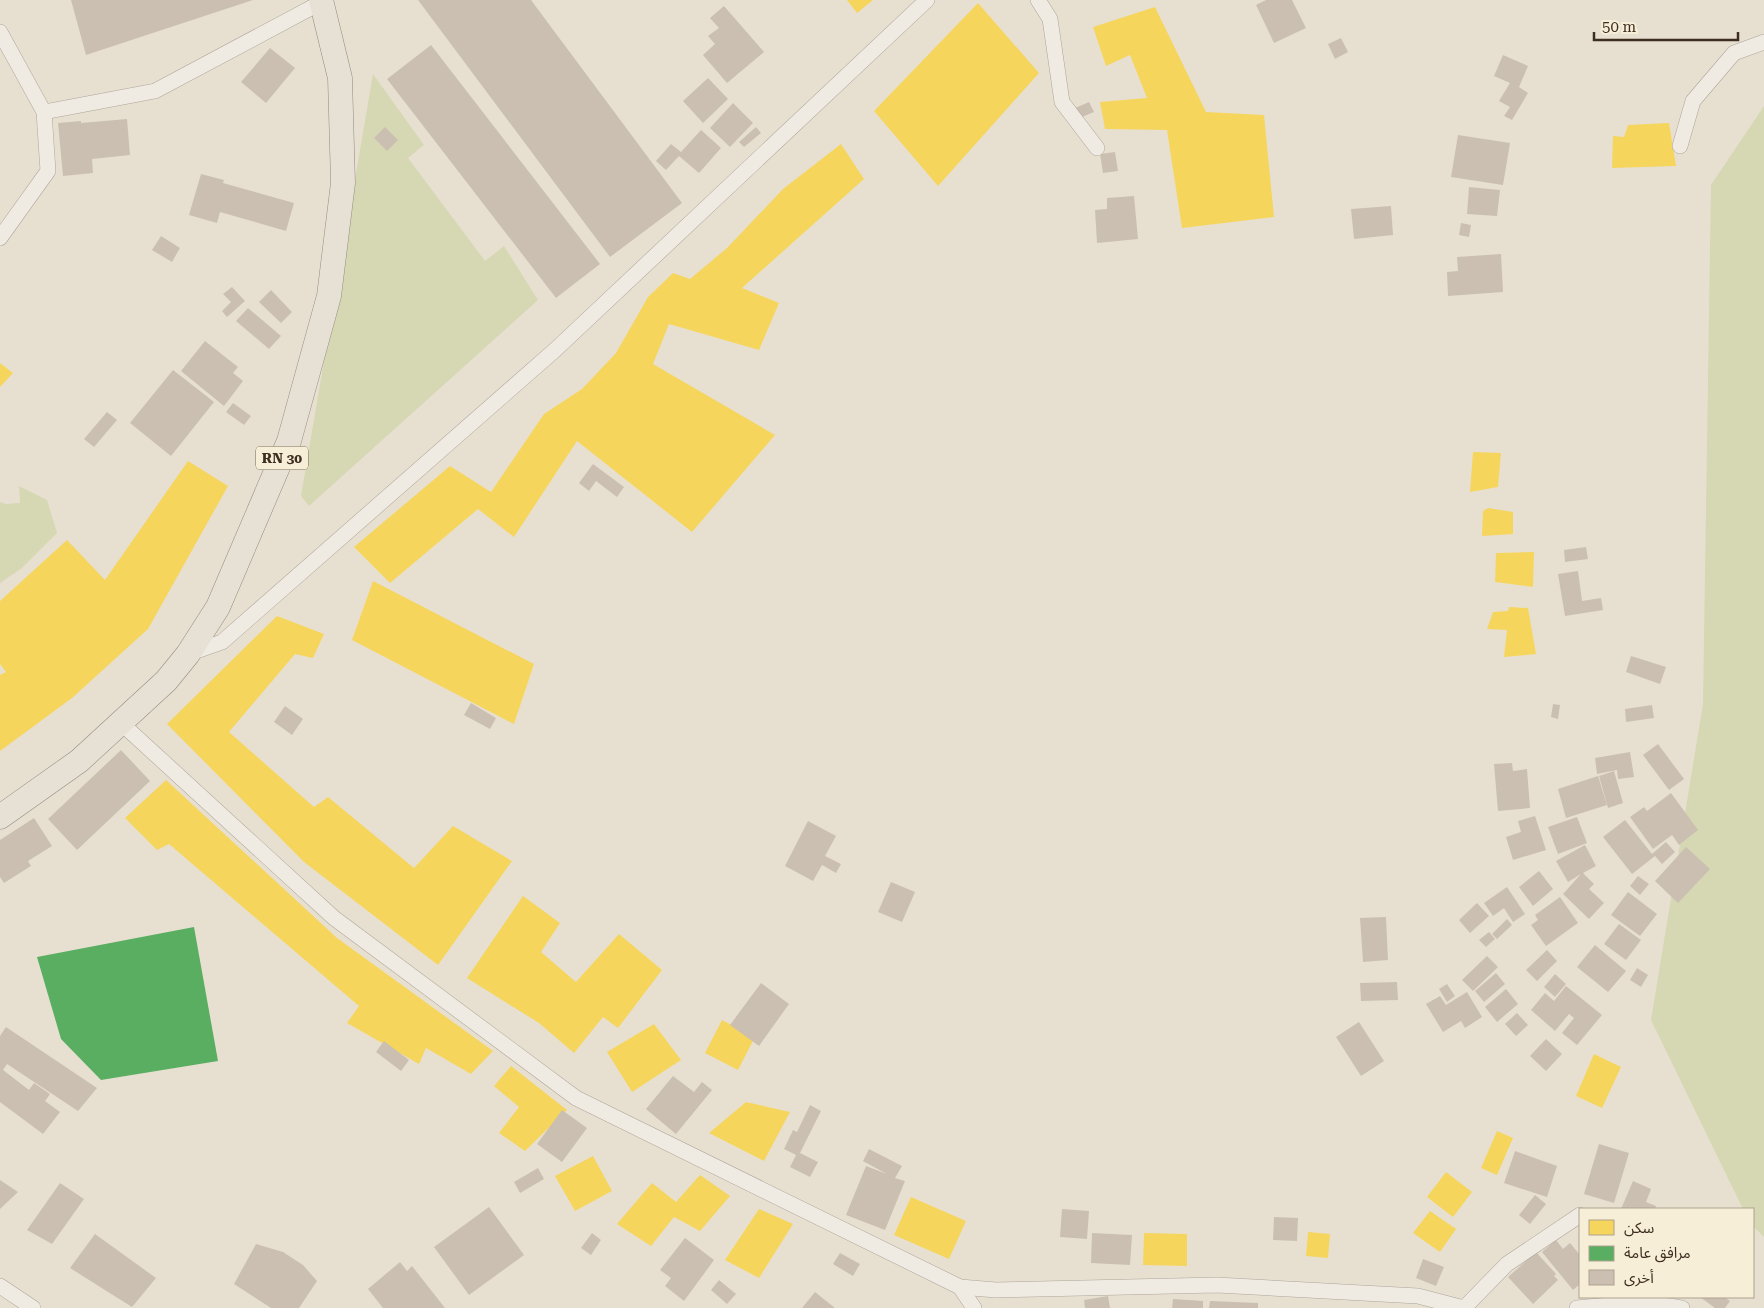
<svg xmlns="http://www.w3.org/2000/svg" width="1764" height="1308" font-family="'Roboto Serif','Noto Sans Arabic',serif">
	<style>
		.green { fill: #d6d7b3 }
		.homes { fill: #f6d55c }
		.public { fill: #5aae61 }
		.building { fill: #cbbfb2 }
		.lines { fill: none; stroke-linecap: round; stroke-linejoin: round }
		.street-casing { stroke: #ada599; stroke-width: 16 }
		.primary-casing { stroke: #928b80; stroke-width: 25 }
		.street { stroke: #efebe3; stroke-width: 15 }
		.primary { stroke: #e6e1d4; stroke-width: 24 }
		.labels { text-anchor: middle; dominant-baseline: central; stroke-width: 5; stroke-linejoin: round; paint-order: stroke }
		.shield { fill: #f7eed8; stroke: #756857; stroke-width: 1 }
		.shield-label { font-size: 14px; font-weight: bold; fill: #3d2e20 }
	</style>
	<rect width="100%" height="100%" fill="#e7e0d1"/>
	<g class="green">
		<polygon points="373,74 424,145 408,158 485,261 504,246 538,300 309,506 301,496"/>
		<polygon points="1764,106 1764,1237 1753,1226 1753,1209 1743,1209 1651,1020 1703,704 1711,185"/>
		<polygon points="19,486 47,500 57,533 22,568 0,583 0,502 6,504 20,503"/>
	</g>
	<g class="homes">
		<polygon points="847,0 873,0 857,13"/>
		<polygon points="978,3 1039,73 938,186 874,111"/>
		<polygon points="1155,7 1206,112 1264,115 1274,217 1182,228 1167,130 1105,129 1100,102 1147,98 1130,55 1106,66 1093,27"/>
		<polygon points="1669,123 1676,166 1612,168 1613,136 1624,137 1628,125"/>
		<polygon points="841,144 864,179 742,288 779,303 759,350 669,324 653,364 775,435 692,532 577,441 514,537 478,509 390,583 354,547 450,466 491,492 544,414 582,389 616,353 648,297 673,273 690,279 727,248 783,189"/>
		<polygon points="0,363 13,373 0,387"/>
		<polygon points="1473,452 1501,453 1498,487 1470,492"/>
		<polygon points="188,461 228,486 148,629 72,698 0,751 0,675 6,672 0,664 0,601 67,540 105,580"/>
		<polygon points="1488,508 1513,512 1513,534 1482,536 1483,511"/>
		<polygon points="1534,552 1533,587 1495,582 1496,553"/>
		<polygon points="373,581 534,664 514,724 352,640"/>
		<polygon points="1509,607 1528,608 1536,654 1504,657 1507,630 1487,629 1493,612 1508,611"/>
		<polygon points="277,616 324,634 313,658 295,654 229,732 314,807 328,797 414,868 453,826 512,861 438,965 304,862 167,724"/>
		<polygon points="166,780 337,938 493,1051 471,1074 426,1048 419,1064 347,1023 359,1006 169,844 157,850 125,818"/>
		<polygon points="523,896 560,923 541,952 576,982 619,934 662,970 618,1028 603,1017 574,1053 539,1023 467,978"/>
		<polygon points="722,1020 755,1037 738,1070 705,1053"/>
		<polygon points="654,1024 681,1060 632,1092 607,1052"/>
		<polygon points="1594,1054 1621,1067 1602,1108 1576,1096"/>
		<polygon points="511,1066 567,1110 525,1151 499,1133 519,1107 494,1086"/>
		<polygon points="746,1102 790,1112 764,1161 709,1133"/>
		<polygon points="1497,1131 1513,1138 1497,1175 1481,1168"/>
		<polygon points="593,1156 612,1191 575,1211 555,1176"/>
		<polygon points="1446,1172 1472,1192 1453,1217 1427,1197"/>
		<polygon points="700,1175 730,1196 700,1231 674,1217 651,1246 617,1224 652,1183 676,1202"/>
		<polygon points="911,1197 966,1221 949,1259 894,1235"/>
		<polygon points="759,1209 793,1224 759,1278 725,1260"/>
		<polygon points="1430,1211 1456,1229 1440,1252 1413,1233"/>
		<polygon points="1308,1232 1330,1234 1328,1258 1306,1256"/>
		<polygon points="1144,1233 1187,1234 1187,1266 1143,1265"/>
	</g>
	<polygon class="public" points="194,927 218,1061 101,1080 61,1039 37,957"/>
	<g class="building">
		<polygon points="71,0 253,0 86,55"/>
		<polygon points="418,0 531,0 682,203 610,257"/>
		<polygon points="1266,0 1292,0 1306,28 1274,43 1256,5"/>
		<polygon points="724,6 764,52 727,83 703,55 715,44 708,36 719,28 710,18"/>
		<polygon points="1341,38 1348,52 1335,59 1328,44"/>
		<polygon points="431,45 600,264 556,298 387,79"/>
		<polygon points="270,48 295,68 266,103 241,82"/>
		<polygon points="1503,55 1528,66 1519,87 1528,93 1512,120 1504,116 1510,107 1499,101 1510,83 1494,76"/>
		<polygon points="708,78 728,99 703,123 683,101"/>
		<polygon points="1089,102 1094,112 1077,119 1073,109"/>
		<polygon points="733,103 753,123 730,147 710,128"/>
		<polygon points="127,119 130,155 92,159 93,173 63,176 58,123 81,121 81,123"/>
		<polygon points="385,127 398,140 387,151 374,138"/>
		<polygon points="756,127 761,133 744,147 739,142"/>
		<polygon points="701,130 721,148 699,173 679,156 666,170 656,161 671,144 681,152"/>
		<polygon points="1458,135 1510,143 1503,185 1451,177"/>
		<polygon points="1115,152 1118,171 1103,173 1100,154"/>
		<polygon points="201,174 224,180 223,183 294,203 286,231 220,212 217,223 189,215"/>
		<polygon points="1469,187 1500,190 1497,216 1467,214"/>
		<polygon points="1134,196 1138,239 1097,243 1095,210 1107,209 1107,198"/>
		<polygon points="1391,206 1393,235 1354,239 1351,209"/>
		<polygon points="1461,223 1471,225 1469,237 1459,235"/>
		<polygon points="161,236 180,248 172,262 152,250"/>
		<polygon points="1501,254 1503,292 1448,296 1447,272 1458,271 1457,257"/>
		<polygon points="232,287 245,301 227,317 222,311 231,302 223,294"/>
		<polygon points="271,290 292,312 281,323 259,302"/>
		<polygon points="248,308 281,336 269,349 236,321"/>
		<polygon points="205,341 238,367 233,373 243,381 224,406 181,371"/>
		<polygon points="173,370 214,402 171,456 130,423"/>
		<polygon points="233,403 251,416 244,425 226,412"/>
		<polygon points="107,412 117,420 94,447 84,439"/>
		<polygon points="593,464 624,487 617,497 596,481 589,491 579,483"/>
		<polygon points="1586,547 1588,559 1565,562 1564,550"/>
		<polygon points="1578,571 1582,601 1601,598 1603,610 1565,616 1558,574"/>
		<polygon points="1631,656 1666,667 1660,684 1626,672"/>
		<polygon points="471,703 496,718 490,729 464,715"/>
		<polygon points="1553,704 1560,705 1558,719 1551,717"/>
		<polygon points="1652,705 1654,718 1626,722 1625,709"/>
		<polygon points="285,706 303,719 292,735 274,722"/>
		<polygon points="1658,744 1684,779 1669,790 1643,755"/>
		<polygon points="121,750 150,781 77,850 48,819"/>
		<polygon points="1630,752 1634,777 1618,779 1617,770 1597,774 1595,758"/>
		<polygon points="1512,763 1513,771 1527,769 1530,808 1498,811 1494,764"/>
		<polygon points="1614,771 1623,803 1608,808 1599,776"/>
		<polygon points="1598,776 1607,805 1566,818 1558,789"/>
		<polygon points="1671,793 1698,830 1679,845 1672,835 1653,849 1630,817 1644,807 1647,811"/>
		<polygon points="1535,816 1546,850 1513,860 1506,837 1521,832 1518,821"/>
		<polygon points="1577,817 1587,843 1558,854 1548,827"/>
		<polygon points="34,818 52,846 28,861 31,866 4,883 0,877 0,840"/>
		<polygon points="1625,820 1652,854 1666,842 1675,852 1662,864 1655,856 1632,874 1603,837"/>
		<polygon points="808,821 836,836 825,856 841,864 836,873 822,865 813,881 785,866"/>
		<polygon points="1585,845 1596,866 1583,873 1594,884 1589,889 1604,903 1589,919 1563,894 1581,874 1568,882 1556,861"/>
		<polygon points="1686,847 1710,869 1678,903 1655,881"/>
		<polygon points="1539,871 1553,889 1533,906 1519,887"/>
		<polygon points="1638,876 1649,884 1640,895 1630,886"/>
		<polygon points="891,882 915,892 902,922 878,912"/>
		<polygon points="1507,887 1525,914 1513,922 1504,908 1493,916 1484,903"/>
		<polygon points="1628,892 1657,914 1640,936 1611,915"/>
		<polygon points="1560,897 1578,923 1546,946 1531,925 1538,920 1535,915"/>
		<polygon points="1477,903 1489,916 1470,933 1459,920"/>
		<polygon points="1386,917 1388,960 1363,962 1360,918"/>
		<polygon points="1507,919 1512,925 1497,939 1492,934"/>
		<polygon points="1619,924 1641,940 1626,960 1604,944"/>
		<polygon points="1489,932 1495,939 1486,947 1479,940"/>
		<polygon points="1595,945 1626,971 1608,992 1577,967"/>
		<polygon points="1547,950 1557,961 1537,981 1526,970"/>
		<polygon points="1487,956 1498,967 1473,991 1462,980"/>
		<polygon points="1637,968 1648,975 1641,987 1630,980"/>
		<polygon points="1496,973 1505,984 1484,1002 1475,991"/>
		<polygon points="1555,974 1566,984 1555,997 1544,987"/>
		<polygon points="1397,982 1398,1000 1361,1001 1360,983"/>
		<polygon points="761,983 789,1004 759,1046 730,1025"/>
		<polygon points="1447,984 1455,996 1447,1002 1439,989"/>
		<polygon points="1566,986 1602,1015 1577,1045 1562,1033 1574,1018 1569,1014 1555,1031 1531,1010 1545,993 1554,1001"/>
		<polygon points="1506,989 1518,1004 1497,1022 1485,1007"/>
		<polygon points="1467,992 1482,1017 1465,1028 1461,1021 1443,1032 1426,1004 1440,996 1446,1005"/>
		<polygon points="1517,1013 1528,1025 1516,1036 1505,1024"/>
		<polygon points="1359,1022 1384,1061 1361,1076 1336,1037"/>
		<polygon points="6,1027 97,1088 78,1111 7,1064 3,1070 29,1090 34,1083 50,1094 45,1101 60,1112 43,1134 0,1102 0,1036"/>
		<polygon points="1546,1039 1562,1054 1546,1071 1530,1056"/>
		<polygon points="384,1041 409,1060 401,1071 376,1052"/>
		<polygon points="673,1076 694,1092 702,1082 712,1090 676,1134 646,1109"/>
		<polygon points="810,1105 821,1111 800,1153 818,1162 810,1177 790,1167 796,1155 784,1149 793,1130 797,1132"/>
		<polygon points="562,1110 587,1128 562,1162 537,1144"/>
		<polygon points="1599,1144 1629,1153 1614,1203 1584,1194"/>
		<polygon points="869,1149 902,1166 895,1178 905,1181 885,1230 846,1215 866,1166 887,1174 863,1161"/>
		<polygon points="1515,1151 1557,1166 1547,1197 1504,1183"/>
		<polygon points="538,1168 544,1179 520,1193 514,1182"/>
		<polygon points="0,1180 18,1192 0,1209"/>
		<polygon points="1633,1181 1651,1189 1646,1202 1656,1206 1655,1209 1621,1209"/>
		<polygon points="60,1183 84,1199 52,1244 27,1230"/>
		<polygon points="1535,1195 1546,1204 1530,1224 1519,1215"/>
		<polygon points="489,1207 524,1255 469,1295 434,1247"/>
		<polygon points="1062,1209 1089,1211 1087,1239 1060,1237"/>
		<polygon points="1274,1217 1298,1218 1297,1241 1273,1240"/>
		<polygon points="592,1233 601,1240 591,1255 581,1248"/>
		<polygon points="1092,1233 1132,1235 1130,1265 1091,1263"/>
		<polygon points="95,1234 156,1278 132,1307 70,1268"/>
		<polygon points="685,1238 714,1260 684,1301 665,1286 671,1278 660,1270"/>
		<polygon points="1556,1240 1563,1249 1570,1243 1580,1255 1580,1284 1573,1290 1542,1252"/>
		<polygon points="256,1244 283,1252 303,1265 317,1281 299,1308 271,1308 234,1284"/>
		<polygon points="1536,1252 1556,1274 1554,1276 1558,1280 1533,1304 1508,1277"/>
		<polygon points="840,1253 860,1264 853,1276 833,1264"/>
		<polygon points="1423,1259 1444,1267 1436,1286 1416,1278"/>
		<polygon points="400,1262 407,1271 412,1266 445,1308 383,1308 368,1289"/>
		<polygon points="719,1280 736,1294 727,1304 711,1290"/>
		<polygon points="815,1292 835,1308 802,1308"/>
		<polygon points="1108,1296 1110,1308 1085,1308 1084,1300"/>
		<polygon points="1700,1297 1724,1297 1730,1301 1725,1308 1715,1308"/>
		<polygon points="1173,1299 1203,1301 1203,1308 1172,1308"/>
		<polygon points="1210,1301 1258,1303 1258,1308 1209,1308"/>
	</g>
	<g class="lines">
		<g class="street-casing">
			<g id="street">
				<polyline points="1038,0 1050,19 1062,102 1097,148"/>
				<polyline points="0,32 44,112 48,171 0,238"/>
				<polyline points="44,112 155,91 322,2"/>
				<polyline points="1680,146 1693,101 1734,53 1764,42"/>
				<polyline points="188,654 222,642 555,350 927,0"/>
				<polyline points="121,723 334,918 576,1098 960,1287 996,1290 1217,1285 1418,1296 1464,1308"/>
				<polyline points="0,1286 33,1308"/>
				<polyline points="960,1287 974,1308"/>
				<polyline points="1464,1308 1507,1264 1580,1215"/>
				<path d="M 1577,1308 C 1613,1304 1647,1301 1682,1308"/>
			</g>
		</g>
		<g class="primary-casing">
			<polyline id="primary" points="0,817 79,761 166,681 188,654 218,607 289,441 329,296 343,183 340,78 321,0"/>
		</g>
		<use href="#street" class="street"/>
		<use href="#primary" class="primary"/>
	</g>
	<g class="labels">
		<rect class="shield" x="256" y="446.5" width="52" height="23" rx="4"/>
		<g class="shield-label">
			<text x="282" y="458">RN 30</text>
		</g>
	</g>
	<rect x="1579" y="1208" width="175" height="90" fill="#f7eed8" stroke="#ada18e"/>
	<rect x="1589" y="1220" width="25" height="15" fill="#f6d55c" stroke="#ada18e"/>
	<text x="1624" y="1233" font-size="15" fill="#3d2e20">سكن</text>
	<rect x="1589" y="1246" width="25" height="15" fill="#5aae61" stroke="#ada18e"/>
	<text x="1624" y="1258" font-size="15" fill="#3d2e20">مرافق عامة</text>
	<rect x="1589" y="1270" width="25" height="15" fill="#cbbfb2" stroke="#ada18e"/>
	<text x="1624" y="1283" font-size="15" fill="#3d2e20">أخرى</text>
	<path d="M1594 32v8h144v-8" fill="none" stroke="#3d2e20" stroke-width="2.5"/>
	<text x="1602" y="32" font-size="15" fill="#3d2e20" stroke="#f7eed8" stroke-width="4" paint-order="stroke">50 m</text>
</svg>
